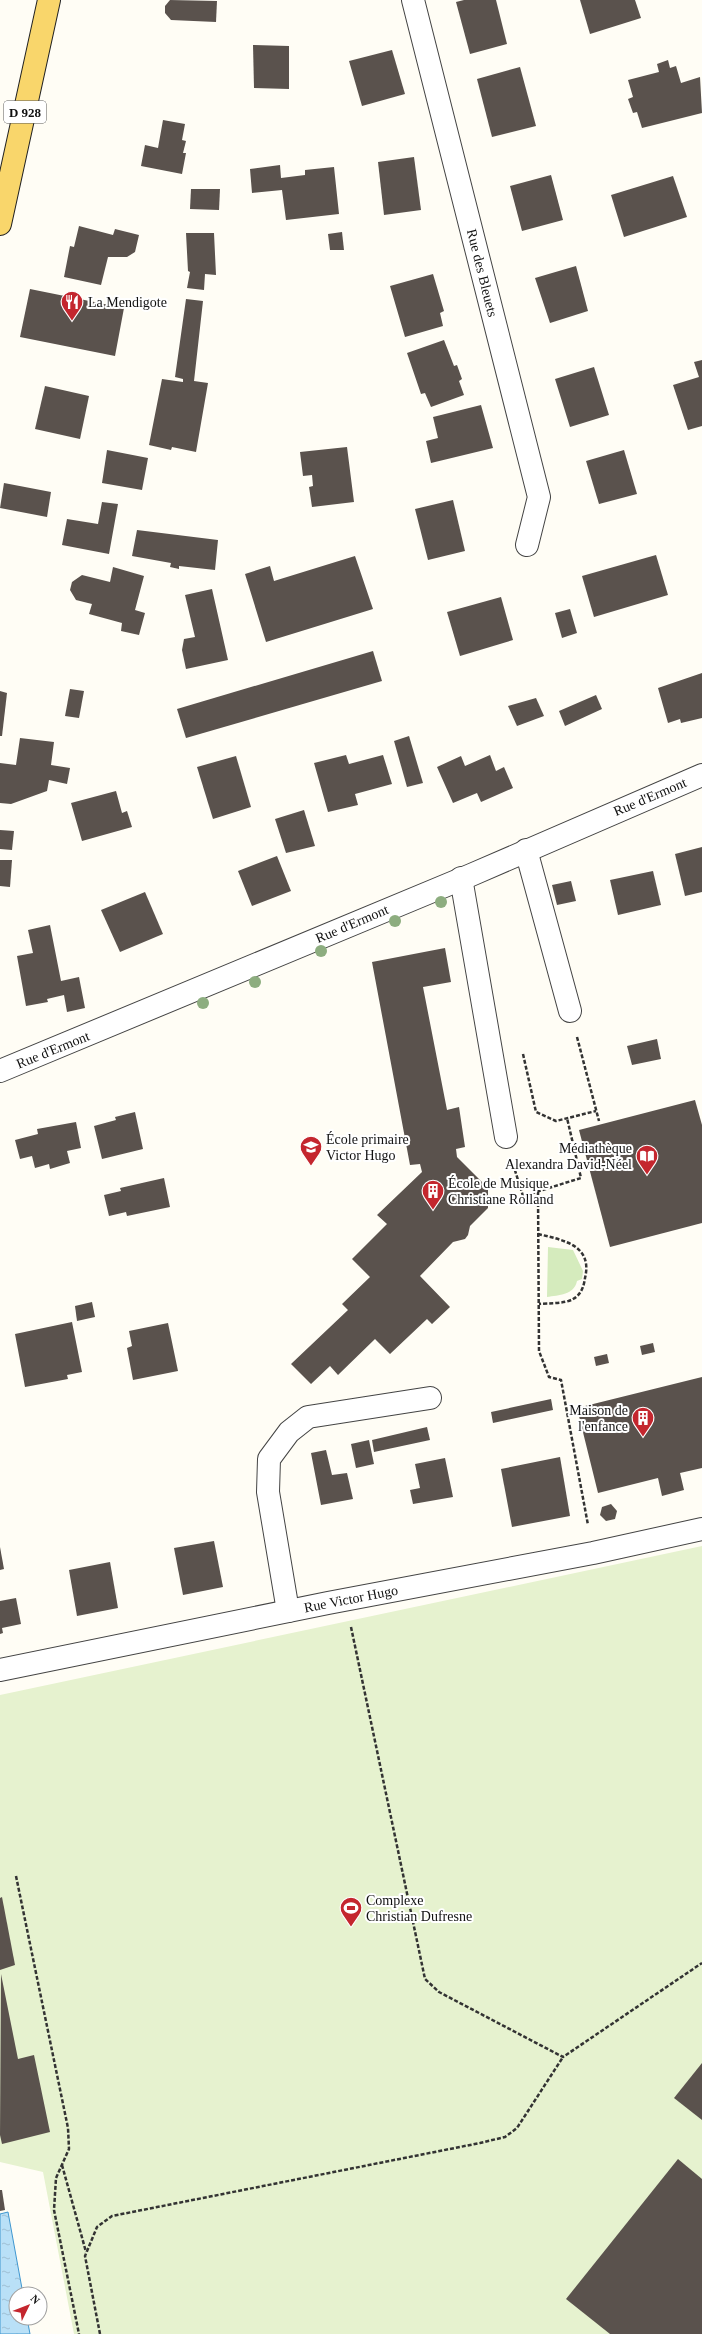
<svg xmlns="http://www.w3.org/2000/svg" width="702" height="2334" font-family="Georgia,serif">
	<style>
		.park { fill: #d5ebbd }
		.pitch { fill: #e6f2cf }
		.water { fill: url(#water-ripples); stroke: #3f96cf }
		.building { fill: #5a524d }
		.lines { fill: none; stroke-linecap: round; stroke-linejoin: round }
		.minor-casing { stroke: #444; stroke-width: 24 }
		.major-casing { stroke: #222; stroke-width: 24 }
		.path { stroke: #333; stroke-width: 2.5; stroke-dasharray: 4 2; stroke-linecap: butt }
		.minor { stroke: #fff; stroke-width: 22 }
		.major { stroke: #f9d66b; stroke-width: 22 }
		.tree { fill: #8dad7f }
		.labels { text-anchor: middle; dominant-baseline: central; stroke-width: 4; stroke-linejoin: round; paint-order: stroke }
		.shield { fill: #fff; stroke: #585858; stroke-width: 1 }
		.shield-label { font-size: 13px; font-weight: bold; fill: #111 }
		.street-label { font-size: 14px; fill: #111; stroke: #fff }
		.poi-label { font-size: 14px; fill: #111; stroke: #fff; text-anchor: start }
	</style>
	<defs>
		<pattern id="water-ripples" width="26" height="14" patternUnits="userSpaceOnUse"><rect width="26" height="14" fill="#b9e0f7"/><path d="M2 4q2-2 4 0t4 0M15 11q2-2 4 0t4 0" fill="none" stroke="#9ebfd3"/></pattern>
	</defs>
	<rect width="100%" height="100%" fill="#fffdf5"/>
	<path class="park" d="M 548,1247 L 573,1250 L 583,1271 L 582,1279 L 577,1281 C 574,1295 559,1295 547,1297 Z"/>
	<polygon class="pitch" points="702,1546 702,2334 74,2334 43,2172 0,2162 0,1695"/>
	<polygon class="water" points="8,2212 23,2294 16,2294 16,2318 27,2318 30,2334 0,2334 0,2214"/>
	<g class="building">
		<polygon points="170,0 217,1 216,22 171,20 165,13 165,6"/>
		<polygon points="464,0 496,0 507,44 470,54 456,2"/>
		<polygon points="580,0 635,0 641,18 590,34"/>
		<polygon points="253,45 289,46 289,89 254,88"/>
		<polygon points="392,50 405,94 362,106 349,61"/>
		<polygon points="668,60 670,68 676,66 681,83 700,77 702,113 642,128 637,112 633,113 628,99 633,97 628,80 659,72 657,64"/>
		<polygon points="520,67 536,126 492,137 477,79"/>
		<polygon points="163,120 185,124 182,140 186,141 183,153 186,153 182,174 141,166 145,145 158,148"/>
		<polygon points="414,157 421,210 384,215 378,162"/>
		<polygon points="280,165 281,178 305,175 305,170 334,167 339,214 286,220 282,190 252,193 250,169"/>
		<polygon points="551,175 563,220 522,231 510,186"/>
		<polygon points="673,176 687,217 624,237 611,195"/>
		<polygon points="191,189 220,189 219,210 190,209"/>
		<polygon points="79,226 113,235 115,229 139,235 135,252 127,257 108,257 101,285 64,277 70,246 74,247"/>
		<polygon points="342,232 344,250 330,250 328,234"/>
		<polygon points="186,233 214,233 216,275 205,274 204,290 187,288 190,272 188,271"/>
		<polygon points="576,266 588,311 550,323 535,278"/>
		<polygon points="433,274 444,311 440,313 443,326 405,337 390,286"/>
		<polygon points="30,289 124,308 115,356 20,337"/>
		<polygon points="186,299 203,301 194,381 208,383 196,452 172,447 171,450 149,445 162,379 183,382 183,379 175,377"/>
		<polygon points="444,340 454,366 457,365 462,379 459,381 464,395 431,407 425,393 421,394 407,353"/>
		<polygon points="702,360 702,426 688,430 673,385 699,377 694,362"/>
		<polygon points="594,367 609,415 570,427 555,379"/>
		<polygon points="45,386 89,396 80,439 35,429"/>
		<polygon points="481,405 493,448 431,463 426,441 438,438 433,417"/>
		<polygon points="347,447 354,502 312,507 309,487 313,486 312,475 303,476 300,452"/>
		<polygon points="107,450 148,458 142,490 102,483"/>
		<polygon points="624,450 637,494 599,504 586,461"/>
		<polygon points="4,483 51,492 47,517 0,508"/>
		<polygon points="453,500 465,551 428,560 415,509"/>
		<polygon points="102,502 118,504 109,554 62,545 67,519 98,524"/>
		<polygon points="137,530 218,540 215,570 179,566 179,569 170,567 171,563 132,556"/>
		<polygon points="656,555 668,595 594,617 582,576"/>
		<polygon points="355,556 373,609 266,642 245,574 270,566 274,581"/>
		<polygon points="113,567 144,576 135,610 145,613 139,635 121,631 122,623 89,614 92,604 76,600 70,590 72,582 82,575 110,582"/>
		<polygon points="212,589 228,660 186,669 182,650 184,639 195,637 185,595"/>
		<polygon points="501,597 513,640 460,656 447,612"/>
		<polygon points="570,609 577,633 562,638 555,613"/>
		<polygon points="373,651 382,681 186,738 177,709"/>
		<polygon points="702,673 702,718 681,723 680,719 668,723 658,688"/>
		<polygon points="70,689 84,691 79,718 65,716"/>
		<polygon points="0,691 7,693 2,736 0,736"/>
		<polygon points="596,695 602,709 565,726 559,711"/>
		<polygon points="536,698 544,716 517,726 508,706"/>
		<polygon points="409,736 423,783 407,787 394,741"/>
		<polygon points="20,738 54,742 51,765 70,768 67,784 49,780 47,791 11,804 0,803 0,763 16,765"/>
		<polygon points="346,755 349,764 383,755 392,784 355,794 358,805 328,812 314,763"/>
		<polygon points="490,755 496,771 504,767 513,788 481,802 477,793 453,803 437,767 461,756 465,766"/>
		<polygon points="236,756 251,807 213,819 197,767"/>
		<polygon points="116,791 122,813 127,811 132,827 82,841 71,803"/>
		<polygon points="304,810 315,846 286,853 275,819"/>
		<polygon points="0,830 14,831 12,850 0,849"/>
		<polygon points="702,847 702,892 685,896 675,854"/>
		<polygon points="277,856 291,891 252,906 238,871"/>
		<polygon points="0,860 12,860 10,887 0,886"/>
		<polygon points="653,871 661,905 618,915 610,880"/>
		<polygon points="571,881 576,901 557,905 552,885"/>
		<polygon points="145,892 163,934 120,952 101,910"/>
		<polygon points="50,925 61,981 79,977 85,1008 67,1012 64,995 47,999 48,1002 26,1006 17,956 33,953 28,930"/>
		<polygon points="445,948 451,982 423,987 447,1110 459,1107 465,1147 456,1149 457,1157 488,1188 488,1208 470,1226 468,1235 465,1239 453,1242 420,1276 450,1307 432,1324 427,1319 390,1354 375,1339 338,1375 330,1366 311,1384 291,1364 348,1310 342,1304 370,1277 352,1259 387,1224 377,1215 422,1172 420,1164 410,1165 372,962"/>
		<polygon points="657,1039 661,1059 632,1065 627,1046"/>
		<polygon points="695,1100 702,1125 702,1223 610,1247 579,1130"/>
		<polygon points="135,1112 143,1149 102,1159 94,1126 116,1120 115,1117"/>
		<polygon points="76,1122 81,1148 67,1151 70,1163 50,1169 49,1164 35,1168 32,1156 20,1159 15,1140 38,1134 37,1129"/>
		<polygon points="164,1178 170,1207 127,1216 126,1212 109,1216 104,1195 121,1191 120,1188"/>
		<polygon points="92,1302 95,1317 77,1321 75,1306"/>
		<polygon points="72,1322 82,1372 67,1375 68,1379 25,1387 15,1334"/>
		<polygon points="168,1323 178,1371 133,1380 127,1348 132,1346 129,1331"/>
		<polygon points="653,1343 655,1352 642,1355 640,1346"/>
		<polygon points="607,1354 609,1363 596,1366 594,1357"/>
		<polygon points="702,1377 702,1468 680,1473 684,1490 662,1496 658,1478 598,1493 577,1408"/>
		<polygon points="551,1399 553,1410 493,1423 491,1412"/>
		<polygon points="427,1427 430,1440 374,1452 372,1440"/>
		<polygon points="369,1440 374,1464 356,1468 351,1444"/>
		<polygon points="326,1450 332,1475 347,1473 353,1499 321,1505 311,1453"/>
		<polygon points="560,1457 570,1516 512,1527 501,1469"/>
		<polygon points="445,1458 453,1497 413,1504 410,1490 420,1488 415,1464"/>
		<polygon points="611,1504 617,1511 615,1519 606,1521 600,1515 602,1507"/>
		<polygon points="214,1541 223,1587 183,1595 174,1548"/>
		<polygon points="0,1547 4,1569 0,1570"/>
		<polygon points="110,1562 118,1608 77,1616 69,1570"/>
		<polygon points="16,1598 21,1624 2,1628 3,1633 0,1634 0,1601"/>
		<polygon points="2,1897 15,1965 0,1970 0,1898"/>
		<polygon points="1,1974 18,2059 34,2055 50,2132 2,2144 0,2135"/>
		<polygon points="702,2063 702,2120 674,2098"/>
		<polygon points="678,2159 702,2179 702,2334 610,2334 566,2299"/>
		<polygon points="0,2190 2,2190 5,2210 0,2211"/>
	</g>
	<g class="lines">
		<g class="minor-casing">
			<g id="minor">
				<polyline points="413,0 539,497 527,545"/>
				<polyline points="526,850 570,1011"/>
				<polyline points="461,878 506,1137"/>
				<polyline points="0,1071 471,875 702,775"/>
				<polyline points="288,1611 268,1492 269,1459 289,1432 308,1417 430,1398"/>
				<polyline points="0,1670 328,1603 593,1553 702,1529"/>
			</g>
		</g>
		<g class="major-casing">
			<polyline id="major" points="0,224 49,0"/>
		</g>
		<g class="path">
			<polyline points="577,1037 599,1121"/>
			<polyline points="523,1054 536,1112 556,1121 596,1111"/>
			<polyline points="513,1164 523,1196 581,1178 567,1118"/>
			<polyline points="538,1191 539,1351 549,1377 561,1380 588,1525"/>
			<path d="M 538,1234 C 563,1240 593,1245 585,1278 C 584,1286 581,1295 573,1299 C 565,1304 548,1303 539,1304"/>
			<polyline points="351,1627 425,1979 439,1992 563,2057 702,1963"/>
			<polyline points="16,1876 68,2128 69,2149 56,2178 54,2210 79,2334"/>
			<polyline points="62,2165 86,2252"/>
			<polyline points="100,2334 85,2256 97,2227 112,2216 480,2143 505,2137 517,2128 563,2057"/>
		</g>
		<use href="#minor" class="minor"/>
		<use href="#major" class="major"/>
	</g>
	<g class="tree">
		<circle cx="441" cy="902" r="6"/>
		<circle cx="395" cy="921" r="6"/>
		<circle cx="321" cy="951" r="6"/>
		<circle cx="255" cy="982" r="6"/>
		<circle cx="203" cy="1003" r="6"/>
	</g>
	<defs>
		<g id="restaurant-pin" transform="scale(1.15)"><path d="M0 17L-7.5 6A9.5 9.5 0 1 1 7.5 6Z" fill="#c4262e" stroke="#fff"/><path d="M-5-6h1v4h1v-4h1v4h1v-4h1v5L-1.5 .5V6h-2V.5L-5-1ZM5-6V6H3V1.5H1.5Q1.5-4 5-6Z" fill="#fff"/></g>
		<g id="school-pin" transform="scale(1.15)"><path d="M0 17L-7.5 6A9.5 9.5 0 1 1 7.5 6Z" fill="#c4262e" stroke="#fff"/><path d="M0-5L7-2L0 1L-7-2ZM-4 1L0 2.5L4 1V4Q0 6-4 4Z" fill="#fff"/></g>
		<g id="library-pin" transform="scale(1.15)"><path d="M0 17L-7.5 6A9.5 9.5 0 1 1 7.5 6Z" fill="#c4262e" stroke="#fff"/><path d="M-6-4Q-3-5.5-.7-3.5V5Q-3 3-6 4ZM6-4Q3-5.5 .7-3.5V5Q3 3 6 4Z" fill="#fff"/></g>
		<g id="building-pin" transform="scale(1.15)"><path d="M0 17L-7.5 6A9.5 9.5 0 1 1 7.5 6Z" fill="#c4262e" stroke="#fff"/><path d="M-4-6H4V6H1V3H-1V6H-4ZM-2.5-4.3h1.7v1.8h-1.7ZM.8-4.3h1.7v1.8H.8ZM-2.5-1h1.7V.8h-1.7ZM.8-1h1.7V.8H.8Z" fill="#fff"/></g>
		<g id="stadium-pin" transform="scale(1.15)"><path d="M0 17L-7.5 6A9.5 9.5 0 1 1 7.5 6Z" fill="#c4262e" stroke="#fff"/><path d="M0-5a6.5 5 0 1 0 0 10a6.5 5 0 1 0 0-10ZM-3.5-1.8h7v3.6h-7Z" fill="#fff"/></g>
	</defs>
	<g fill-rule="evenodd">
		<use href="#restaurant-pin" x="72" y="302"/>
		<use href="#school-pin" x="311" y="1147"/>
		<use href="#library-pin" x="647" y="1156"/>
		<use href="#building-pin" x="433" y="1191"/>
		<use href="#building-pin" x="643" y="1418"/>
		<use href="#stadium-pin" x="351" y="1908"/>
	</g>
	<g class="labels">
		<rect class="shield" x="4" y="101" width="42" height="22" rx="3"/>
		<g class="shield-label">
			<text x="25" y="112">D 928</text>
		</g>
		<g class="street-label">
			<text transform="translate(482 273) rotate(76)">Rue des Bleuets</text>
			<text transform="translate(650 797) rotate(-23)">Rue d'Ermont</text>
			<text transform="translate(352 924) rotate(-23)">Rue d'Ermont</text>
			<text transform="translate(53 1050) rotate(-22)">Rue d'Ermont</text>
			<text transform="translate(351 1599) rotate(-11)">Rue Victor Hugo</text>
		</g>
		<g class="poi-label">
			<text x="88" y="302">La Mendigote</text>
			<text x="326" y="1139">École primaire<tspan x="326" dy="16">Victor Hugo</tspan></text>
			<text x="632" y="1148" text-anchor="end">Médiathèque<tspan x="632" dy="16">Alexandra David-Néel</tspan></text>
			<text x="448" y="1183">École de Musique<tspan x="448" dy="16">Christiane Rolland</tspan></text>
			<text x="628" y="1410" text-anchor="end">Maison de<tspan x="628" dy="16">l'enfance</tspan></text>
			<text x="366" y="1900">Complexe<tspan x="366" dy="16">Christian Dufresne</tspan></text>
		</g>
	</g>
	<g transform="translate(28 2306) rotate(47)"><circle r="19" fill="#ffffff" stroke="#a0a0a0"/>
	<path d="M0-3L7 15L0 10L-7 15Z" fill="#c4262e"/>
	<text y="-6" font-size="11" font-weight="bold" text-anchor="middle" fill="#111111">N</text>
	</g>
</svg>
